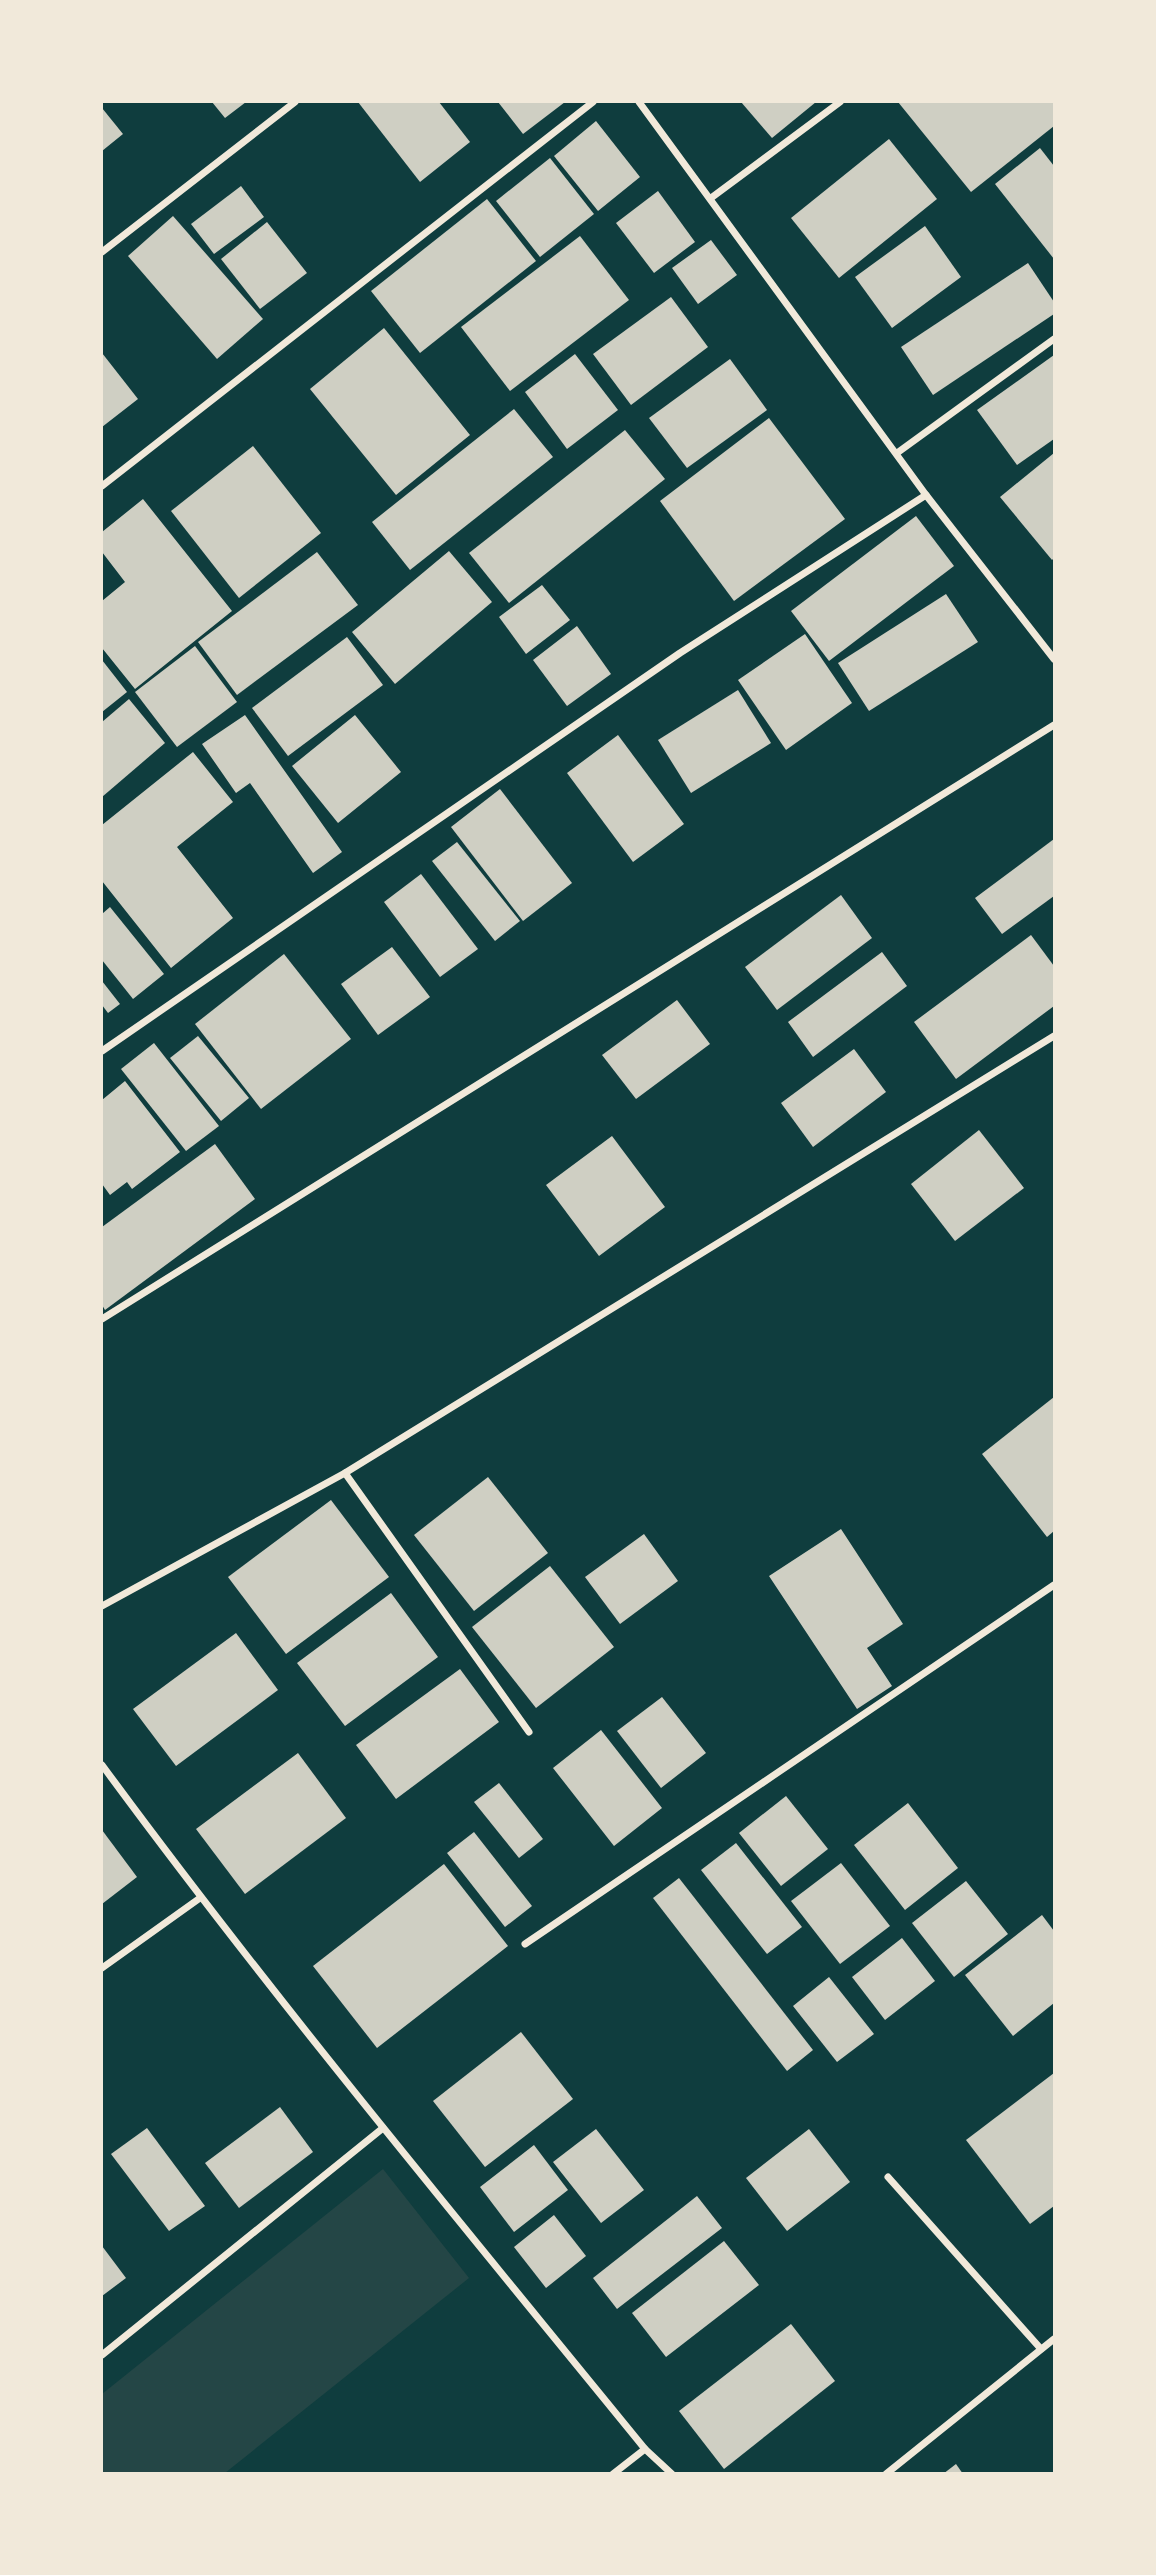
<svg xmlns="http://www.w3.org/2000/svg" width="1156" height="2575" font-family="Lora,serif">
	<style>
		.green { fill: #244646 }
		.building { fill: #cfcfc3 }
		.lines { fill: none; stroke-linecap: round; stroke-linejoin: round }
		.minor { stroke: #f1e9da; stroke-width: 7 }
	</style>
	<rect width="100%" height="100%" fill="#0f3d3e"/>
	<polygon class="green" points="383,2169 469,2278 225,2473 102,2473 102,2394"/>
	<g class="building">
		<polygon points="212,102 246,102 225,118"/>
		<polygon points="358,102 439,102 470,142 420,182"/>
		<polygon points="498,102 565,102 523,134"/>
		<polygon points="741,102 816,102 772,138"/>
		<polygon points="898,102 1054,102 1054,126 971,192"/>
		<polygon points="102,108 123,134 102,151"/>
		<polygon points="596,121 640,177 598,211 554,156"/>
		<polygon points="889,139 937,199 839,278 791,218"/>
		<polygon points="1040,148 1054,166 1054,259 995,184"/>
		<polygon points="550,158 594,214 540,257 496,201"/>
		<polygon points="241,186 264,217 214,254 191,224"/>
		<polygon points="658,191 695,242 654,273 616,223"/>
		<polygon points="487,199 536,261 420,353 371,291"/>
		<polygon points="173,216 263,319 217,359 128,256"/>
		<polygon points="267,222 307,273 260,309 221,259"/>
		<polygon points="925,226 961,277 892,328 855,277"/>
		<polygon points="580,236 629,300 510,391 461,327"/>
		<polygon points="711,240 737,275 698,304 672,268"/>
		<polygon points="1028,263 1054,302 1054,314 933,395 901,347"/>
		<polygon points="671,297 708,347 631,405 593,354"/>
		<polygon points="384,328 470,435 396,495 310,389"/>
		<polygon points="102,353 138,399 102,427"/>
		<polygon points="575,354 618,410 567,449 525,392"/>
		<polygon points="1054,355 1054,439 1017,465 977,410"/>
		<polygon points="730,359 767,410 687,468 649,418"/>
		<polygon points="514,409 553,457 410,570 372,522"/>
		<polygon points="769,418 845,519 734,601 660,501"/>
		<polygon points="625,430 665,479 509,603 469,553"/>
		<polygon points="253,446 321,533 239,598 171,511"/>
		<polygon points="1054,453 1054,558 1052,560 1000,497"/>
		<polygon points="143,499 232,611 135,689 102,648 102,601 125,582 102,552 102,532"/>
		<polygon points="916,516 954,566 829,661 791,611"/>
		<polygon points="449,551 492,602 395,684 352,632"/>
		<polygon points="317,552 358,605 237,695 198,642"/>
		<polygon points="542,585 570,620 526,654 499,617"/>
		<polygon points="946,594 978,642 869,711 838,663"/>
		<polygon points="577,626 611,674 567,706 533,660"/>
		<polygon points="805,634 852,703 786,750 738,680"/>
		<polygon points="347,637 383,685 288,756 252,708"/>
		<polygon points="195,646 237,702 177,747 135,692"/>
		<polygon points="102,660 127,692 102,712"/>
		<polygon points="738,690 771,743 691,793 658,740"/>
		<polygon points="129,699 165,743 102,797 102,722"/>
		<polygon points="245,715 342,852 313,873 250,783 236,793 202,744"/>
		<polygon points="355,715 401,772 338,823 292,766"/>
		<polygon points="618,735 684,824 633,862 567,773"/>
		<polygon points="193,752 233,802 177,847 233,918 171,968 102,881 102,825"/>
		<polygon points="500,789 572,883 523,921 451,827"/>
		<polygon points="1054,839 1054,896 1002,934 975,898"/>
		<polygon points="457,842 520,921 495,941 432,861"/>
		<polygon points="421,874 478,949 440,977 384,902"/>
		<polygon points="841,895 872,938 777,1010 745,967"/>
		<polygon points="110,907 164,974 133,999 102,960 102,914"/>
		<polygon points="1031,935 1054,966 1054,1006 956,1079 914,1022"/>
		<polygon points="392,947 430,997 378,1035 341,984"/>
		<polygon points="882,952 907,986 813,1057 788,1022"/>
		<polygon points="284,954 351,1039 261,1109 195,1024"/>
		<polygon points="102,981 120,1004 108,1013 102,1005"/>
		<polygon points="677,1000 710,1044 636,1099 602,1055"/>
		<polygon points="198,1036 249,1098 221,1121 170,1058"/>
		<polygon points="154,1043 219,1126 186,1151 121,1069"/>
		<polygon points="854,1049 886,1092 813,1147 781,1103"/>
		<polygon points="125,1081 180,1152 132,1189 127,1182 110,1195 102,1184 102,1100"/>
		<polygon points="979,1130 1024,1188 955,1241 911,1184"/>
		<polygon points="612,1136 665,1207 599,1256 546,1185"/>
		<polygon points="215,1144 255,1199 105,1310 102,1305 102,1227"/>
		<polygon points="1054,1397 1054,1531 1047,1537 982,1454"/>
		<polygon points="488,1477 548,1553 474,1611 414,1535"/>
		<polygon points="331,1500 389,1577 286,1654 228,1577"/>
		<polygon points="841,1529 903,1624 867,1648 892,1686 857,1709 769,1576"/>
		<polygon points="644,1534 678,1581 620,1624 585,1577"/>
		<polygon points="550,1566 614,1647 536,1708 472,1627"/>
		<polygon points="391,1593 438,1657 345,1726 297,1663"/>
		<polygon points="236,1633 278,1690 176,1766 133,1709"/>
		<polygon points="460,1669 499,1722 396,1799 356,1745"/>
		<polygon points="662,1697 706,1753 661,1788 617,1731"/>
		<polygon points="601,1730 662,1808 614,1846 553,1768"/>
		<polygon points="298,1753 346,1818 245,1894 196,1829"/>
		<polygon points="499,1783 543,1839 519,1858 474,1802"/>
		<polygon points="786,1796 828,1849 781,1886 739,1833"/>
		<polygon points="908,1803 958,1868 905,1910 854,1845"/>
		<polygon points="102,1830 137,1877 102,1904"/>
		<polygon points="474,1832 532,1906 505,1927 447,1853"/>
		<polygon points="736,1843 802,1927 767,1954 701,1870"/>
		<polygon points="841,1863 890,1926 840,1964 791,1901"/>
		<polygon points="444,1864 508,1946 377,2048 313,1966"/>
		<polygon points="679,1878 813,2050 787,2071 653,1898"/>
		<polygon points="966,1881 1008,1934 954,1977 912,1923"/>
		<polygon points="1042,1915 1054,1931 1054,2003 1013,2036 965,1975"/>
		<polygon points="902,1938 935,1981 885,2020 852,1977"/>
		<polygon points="829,1977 874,2034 837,2062 793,2006"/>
		<polygon points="521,2032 573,2099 485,2167 433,2101"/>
		<polygon points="1054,2073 1054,2206 1030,2224 966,2140"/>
		<polygon points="280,2107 313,2152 239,2208 205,2163"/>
		<polygon points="147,2128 205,2206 169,2231 111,2154"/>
		<polygon points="596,2129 644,2190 601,2223 553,2162"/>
		<polygon points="809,2129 850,2182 787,2231 746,2178"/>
		<polygon points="534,2145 568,2190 514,2232 480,2187"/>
		<polygon points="697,2196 722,2228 617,2309 593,2278"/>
		<polygon points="554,2215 586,2256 546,2288 514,2247"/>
		<polygon points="724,2241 759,2285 666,2357 632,2313"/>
		<polygon points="102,2246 126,2278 102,2296"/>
		<polygon points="791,2324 835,2381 724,2469 679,2411"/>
		<polygon points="956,2464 963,2474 943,2474"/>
	</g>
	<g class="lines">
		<g class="minor">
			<polyline points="639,102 926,495 1054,659"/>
			<polyline points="711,198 840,102"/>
			<polyline points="102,252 295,102"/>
			<polyline points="897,453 1054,339"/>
			<polyline points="102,486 593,102"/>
			<polyline points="102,1051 680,653 926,495"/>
			<polyline points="102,1319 1054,725"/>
			<polyline points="345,1473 529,1732"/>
			<polyline points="102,1606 345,1473 1054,1036"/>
			<path d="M 102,1765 C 274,1999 461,2223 645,2449 L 672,2474"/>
			<polyline points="525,1944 1054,1585"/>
			<polyline points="102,1968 200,1898"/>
			<polyline points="888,2177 1041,2349"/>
			<polyline points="102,2355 383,2128"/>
			<polyline points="613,2474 645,2449"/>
			<polyline points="886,2474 1054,2339"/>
		</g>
	</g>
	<rect width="1156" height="2575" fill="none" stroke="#f1e9da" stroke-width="206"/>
</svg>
